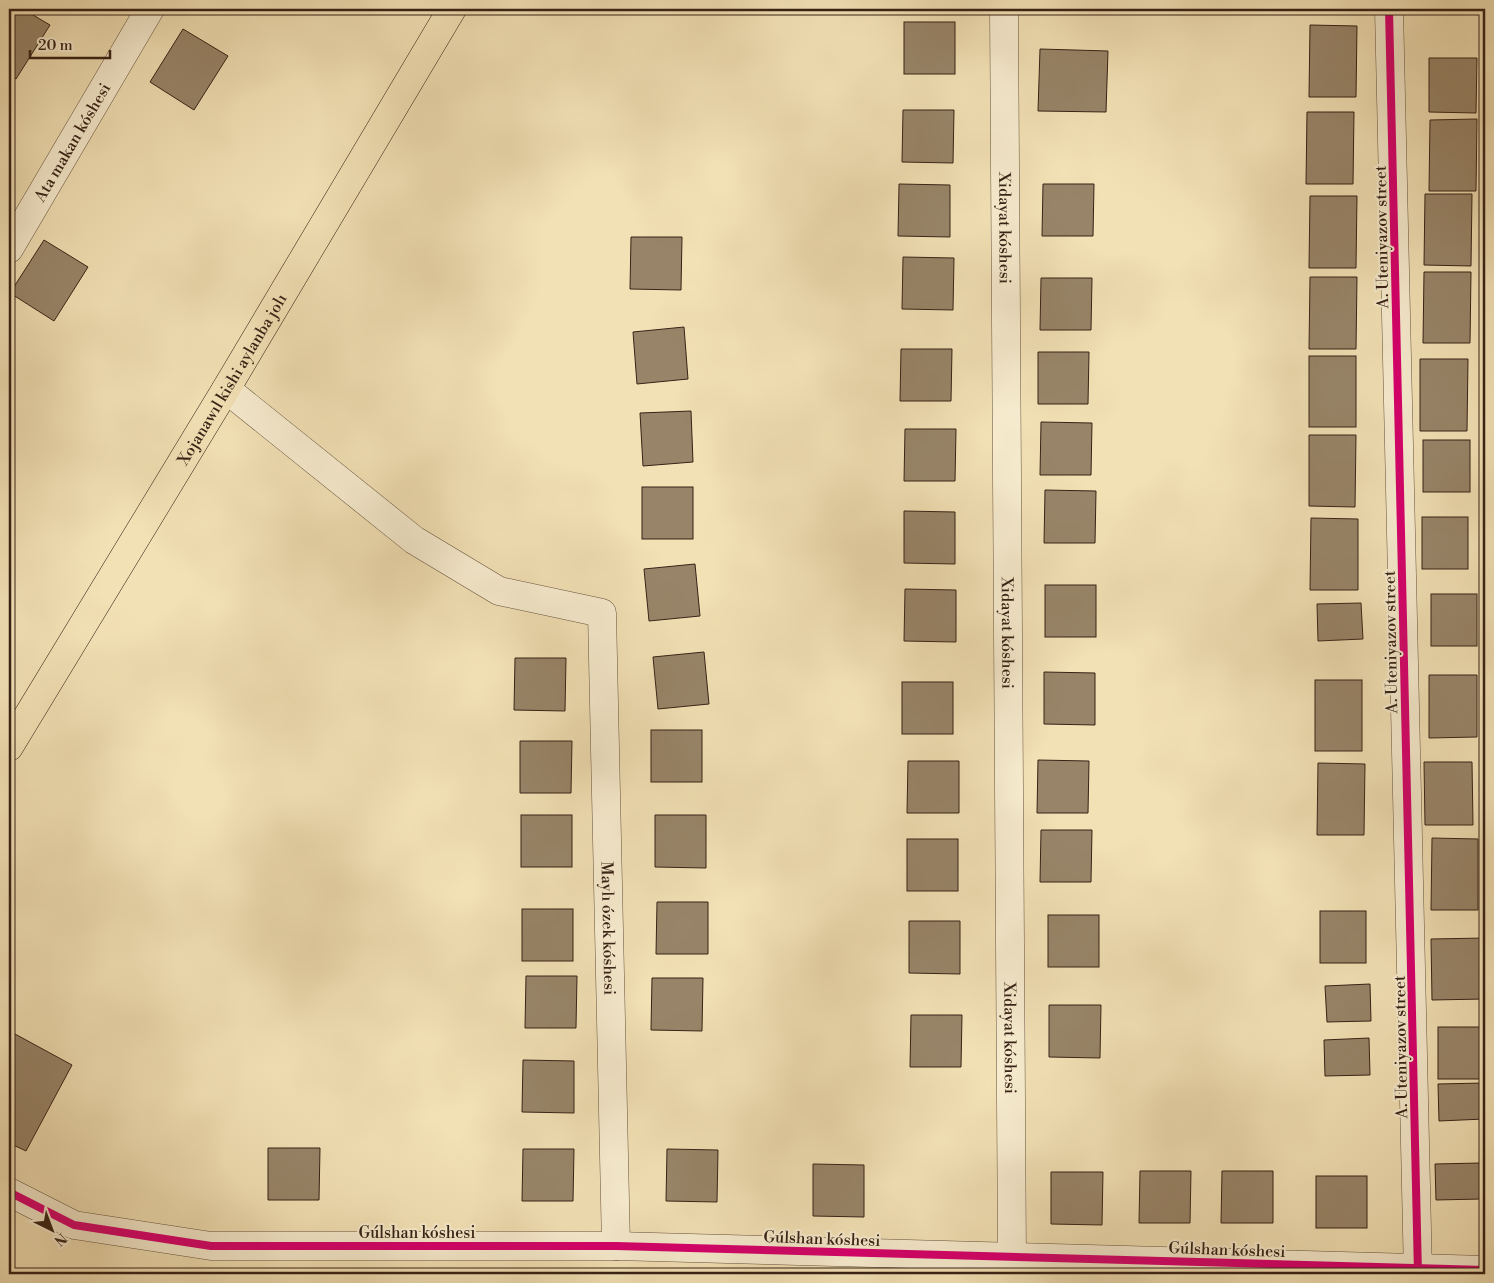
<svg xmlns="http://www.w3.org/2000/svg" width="1494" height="1283" viewBox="0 0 1494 1283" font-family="'Libre Bodoni',serif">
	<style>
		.building { fill: #988569; stroke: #372216 }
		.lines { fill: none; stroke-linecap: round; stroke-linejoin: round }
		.minor-casing { stroke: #66523e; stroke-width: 29 }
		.major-casing { stroke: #372216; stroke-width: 29 }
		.minor { stroke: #f7eccf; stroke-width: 28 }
		.major { stroke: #f2e1b5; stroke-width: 28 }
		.cycleway-casing { stroke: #f7eccf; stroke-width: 11 }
		.cycleway { stroke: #d6006c; stroke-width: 8 }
		.labels { text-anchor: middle; stroke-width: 4; stroke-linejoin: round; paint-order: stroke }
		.street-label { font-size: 16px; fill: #372216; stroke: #f7eccf }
	</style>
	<rect width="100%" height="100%" fill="#f2e1b5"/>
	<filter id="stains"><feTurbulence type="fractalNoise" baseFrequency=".004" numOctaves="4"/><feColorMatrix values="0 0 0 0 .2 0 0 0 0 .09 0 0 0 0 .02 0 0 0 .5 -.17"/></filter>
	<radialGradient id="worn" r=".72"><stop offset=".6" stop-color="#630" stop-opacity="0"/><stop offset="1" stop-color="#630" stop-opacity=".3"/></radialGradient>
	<!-- building -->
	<g class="building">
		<path d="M 9,9 L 23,9 L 50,25 L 16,79 L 9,74 Z"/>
		<rect x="904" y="22" width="51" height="52"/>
		<path d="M 1310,25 L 1357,26 L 1356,97 L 1309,97 Z"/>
		<path d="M 183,29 L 228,56 L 194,110 L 150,82 Z"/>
		<path d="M 1040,49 L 1108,51 L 1106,112 L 1038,111 Z"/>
		<path d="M 1429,58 L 1477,58 L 1476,113 L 1429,112 Z"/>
		<path d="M 903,110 L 954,110 L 953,163 L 902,162 Z"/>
		<path d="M 1307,112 L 1354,112 L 1353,184 L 1306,184 Z"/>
		<path d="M 1477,119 L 1476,191 L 1429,191 L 1430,120 Z"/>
		<path d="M 899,184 L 950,185 L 950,237 L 898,236 Z"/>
		<path d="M 1043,184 L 1094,184 L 1093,236 L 1042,236 Z"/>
		<path d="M 1425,194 L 1472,194 L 1471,266 L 1424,265 Z"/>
		<path d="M 1310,196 L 1357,196 L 1356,268 L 1309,268 Z"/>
		<path d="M 631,237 L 682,237 L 681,290 L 630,289 Z"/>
		<path d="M 44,240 L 88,267 L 54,321 L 10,293 Z"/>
		<path d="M 903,257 L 954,258 L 953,310 L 902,309 Z"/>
		<path d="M 1424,272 L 1471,272 L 1470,343 L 1423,343 Z"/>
		<path d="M 1310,277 L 1357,277 L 1356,349 L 1309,349 Z"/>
		<path d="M 1041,278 L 1092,278 L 1091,330 L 1040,330 Z"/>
		<path d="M 684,327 L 688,379 L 637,384 L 633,332 Z"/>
		<path d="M 901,349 L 952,349 L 951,401 L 900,401 Z"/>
		<path d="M 1038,352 L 1089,352 L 1088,404 L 1038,404 Z"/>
		<rect x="1309" y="356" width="47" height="71"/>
		<path d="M 1420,359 L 1468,359 L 1467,431 L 1420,431 Z"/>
		<path d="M 691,411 L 693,462 L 643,466 L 640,413 Z"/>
		<path d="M 1041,422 L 1092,423 L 1091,475 L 1040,475 Z"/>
		<path d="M 905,429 L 956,429 L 955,481 L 904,481 Z"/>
		<path d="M 1309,435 L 1356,435 L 1355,507 L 1309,506 Z"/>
		<rect x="1423" y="440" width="47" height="52"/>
		<rect x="642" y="487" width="51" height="52"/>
		<path d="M 1045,490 L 1096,491 L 1095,543 L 1044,543 Z"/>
		<path d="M 904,511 L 955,512 L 955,564 L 904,563 Z"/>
		<rect x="1422" y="517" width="46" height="52"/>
		<path d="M 1311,518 L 1358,519 L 1358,590 L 1310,590 Z"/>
		<path d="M 695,564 L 700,616 L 649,621 L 644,569 Z"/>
		<rect x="1045" y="585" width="51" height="52"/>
		<path d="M 905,589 L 956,590 L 956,642 L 904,641 Z"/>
		<rect x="1431" y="594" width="46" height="52"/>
		<path d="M 1361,603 L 1363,639 L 1318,641 L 1317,604 Z"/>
		<path d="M 704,652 L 709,704 L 658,709 L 653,657 Z"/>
		<path d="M 515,658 L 566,658 L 565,711 L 514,710 Z"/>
		<path d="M 1044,672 L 1095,673 L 1095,725 L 1044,724 Z"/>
		<path d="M 1429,675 L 1477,675 L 1477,737 L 1429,738 Z"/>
		<rect x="1315" y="680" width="47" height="71"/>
		<rect x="902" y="682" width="51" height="52"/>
		<rect x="651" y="730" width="51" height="52"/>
		<path d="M 520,741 L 572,741 L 571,793 L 520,793 Z"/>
		<path d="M 1038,760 L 1089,761 L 1088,813 L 1037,813 Z"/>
		<path d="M 908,761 L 959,761 L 959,813 L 907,813 Z"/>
		<path d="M 1424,762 L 1472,762 L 1473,825 L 1425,825 Z"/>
		<path d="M 1318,763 L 1365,764 L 1364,835 L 1317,835 Z"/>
		<rect x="521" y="815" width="51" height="52"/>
		<path d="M 655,815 L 706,815 L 706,868 L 655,867 Z"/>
		<path d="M 1041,830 L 1092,830 L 1091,882 L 1040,882 Z"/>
		<path d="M 1432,838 L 1478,839 L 1478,910 L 1431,910 Z"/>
		<rect x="907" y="839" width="51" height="52"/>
		<path d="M 657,902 L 708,902 L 708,954 L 656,954 Z"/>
		<rect x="522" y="909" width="51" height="52"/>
		<rect x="1320" y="911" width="46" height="52"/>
		<rect x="1048" y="915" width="51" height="52"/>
		<path d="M 909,921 L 960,921 L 960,974 L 909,973 Z"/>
		<path d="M 1485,938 L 1485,999 L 1432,1000 L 1431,939 Z"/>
		<path d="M 526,976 L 577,976 L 576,1028 L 525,1028 Z"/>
		<path d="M 652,978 L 703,978 L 702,1031 L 651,1030 Z"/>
		<path d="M 1370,984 L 1371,1021 L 1327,1022 L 1325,986 Z"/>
		<path d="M 1049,1005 L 1101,1005 L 1100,1058 L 1049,1057 Z"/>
		<path d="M 911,1015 L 962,1015 L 961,1067 L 910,1067 Z"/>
		<rect x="1438" y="1027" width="46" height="52"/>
		<path d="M 15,1034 L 72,1065 L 26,1151 L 9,1143 L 9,1046 Z"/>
		<path d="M 1369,1038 L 1370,1075 L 1325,1076 L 1324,1040 Z"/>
		<path d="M 523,1060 L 574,1061 L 574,1113 L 522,1112 Z"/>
		<path d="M 1483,1083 L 1484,1119 L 1439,1121 L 1438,1084 Z"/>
		<path d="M 268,1148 L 320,1148 L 319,1200 L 268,1200 Z"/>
		<path d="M 523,1149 L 574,1149 L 573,1201 L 522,1201 Z"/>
		<path d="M 667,1149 L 718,1150 L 717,1202 L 666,1201 Z"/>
		<path d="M 1480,1163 L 1481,1199 L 1436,1200 L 1435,1164 Z"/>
		<path d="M 813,1164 L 864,1165 L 864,1217 L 813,1216 Z"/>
		<path d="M 1140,1171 L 1191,1171 L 1190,1223 L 1139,1223 Z"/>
		<path d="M 1222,1171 L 1273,1171 L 1273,1223 L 1221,1223 Z"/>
		<path d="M 1051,1172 L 1103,1172 L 1102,1225 L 1051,1224 Z"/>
		<rect x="1316" y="1176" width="51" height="52"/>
	</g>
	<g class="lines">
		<!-- minor casing -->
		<g class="minor-casing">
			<g id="minor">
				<path id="s1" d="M 1004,9 L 1012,1257"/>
				<path d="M 1389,9 L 1418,1274"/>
				<path id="s2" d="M 9,249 L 150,9"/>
				<path id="s3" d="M 226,389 L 414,540 L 499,591 L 602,613 L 616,1246"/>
				<path d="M 9,1192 L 74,1225 L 211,1246 L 616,1246 L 1485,1270"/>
			</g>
		</g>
		<!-- major casing -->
		<g class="major-casing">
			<g id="major">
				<path id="s4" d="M 9,747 L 226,389 L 452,9"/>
			</g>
		</g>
		<!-- minor -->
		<use href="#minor" class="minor"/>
		<!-- major -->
		<use href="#major" class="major"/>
		<!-- cycleway casing -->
		<g class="cycleway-casing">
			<g id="cycleway">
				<path d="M 1389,9 L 1418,1274"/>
				<path d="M 9,1192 L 74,1225 L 211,1246 L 616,1246 L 1485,1270"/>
			</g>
		</g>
		<!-- cycleway -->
		<use href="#cycleway" class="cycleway"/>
	</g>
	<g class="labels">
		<!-- street labels -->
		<g class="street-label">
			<text dy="6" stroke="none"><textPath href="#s2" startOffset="124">Ata makan kóshesi</textPath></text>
			<text dy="6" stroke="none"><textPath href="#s1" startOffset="219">Xidayat kóshesi</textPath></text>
			<text transform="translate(1381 237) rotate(-91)" y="6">A. Uteniyazov street</text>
			<text dy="6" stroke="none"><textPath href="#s4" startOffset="430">Xojanawıl kishi aylanba jolı</textPath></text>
			<text dy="6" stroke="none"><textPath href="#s1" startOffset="624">Xidayat kóshesi</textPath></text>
			<text transform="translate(1390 642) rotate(-91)" y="6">A. Uteniyazov street</text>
			<text dy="6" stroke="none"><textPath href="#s3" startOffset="761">Maylı ózek kóshesi</textPath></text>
			<text dy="6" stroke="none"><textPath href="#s1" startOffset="1029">Xidayat kóshesi</textPath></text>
			<text transform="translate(1400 1047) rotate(-91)" y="6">A. Uteniyazov street</text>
			<text x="417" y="1238">Gúlshan kóshesi</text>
			<text transform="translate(822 1238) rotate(2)" y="6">Gúlshan kóshesi</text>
			<text transform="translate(1227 1249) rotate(2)" y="6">Gúlshan kóshesi</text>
		</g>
	</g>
	<!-- margin -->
	<rect width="1494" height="1283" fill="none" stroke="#f2e1b5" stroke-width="30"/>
	<rect x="10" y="10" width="1474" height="1263" fill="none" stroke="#372216" stroke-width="2.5"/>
	<rect x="15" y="15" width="1464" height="1253" fill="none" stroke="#372216"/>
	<!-- north arrow -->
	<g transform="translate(52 1230) rotate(138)" stroke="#f7eccf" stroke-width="4" paint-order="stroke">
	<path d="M0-4L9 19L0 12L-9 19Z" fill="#372216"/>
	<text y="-8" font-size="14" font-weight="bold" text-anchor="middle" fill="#372216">N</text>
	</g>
	<!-- scale -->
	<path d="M30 50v8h80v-8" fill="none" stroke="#372216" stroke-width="2.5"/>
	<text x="38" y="50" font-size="15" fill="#372216" stroke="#f7eccf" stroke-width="4" paint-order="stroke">20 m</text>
	<rect width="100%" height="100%" filter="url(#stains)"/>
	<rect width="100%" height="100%" fill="url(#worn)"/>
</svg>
